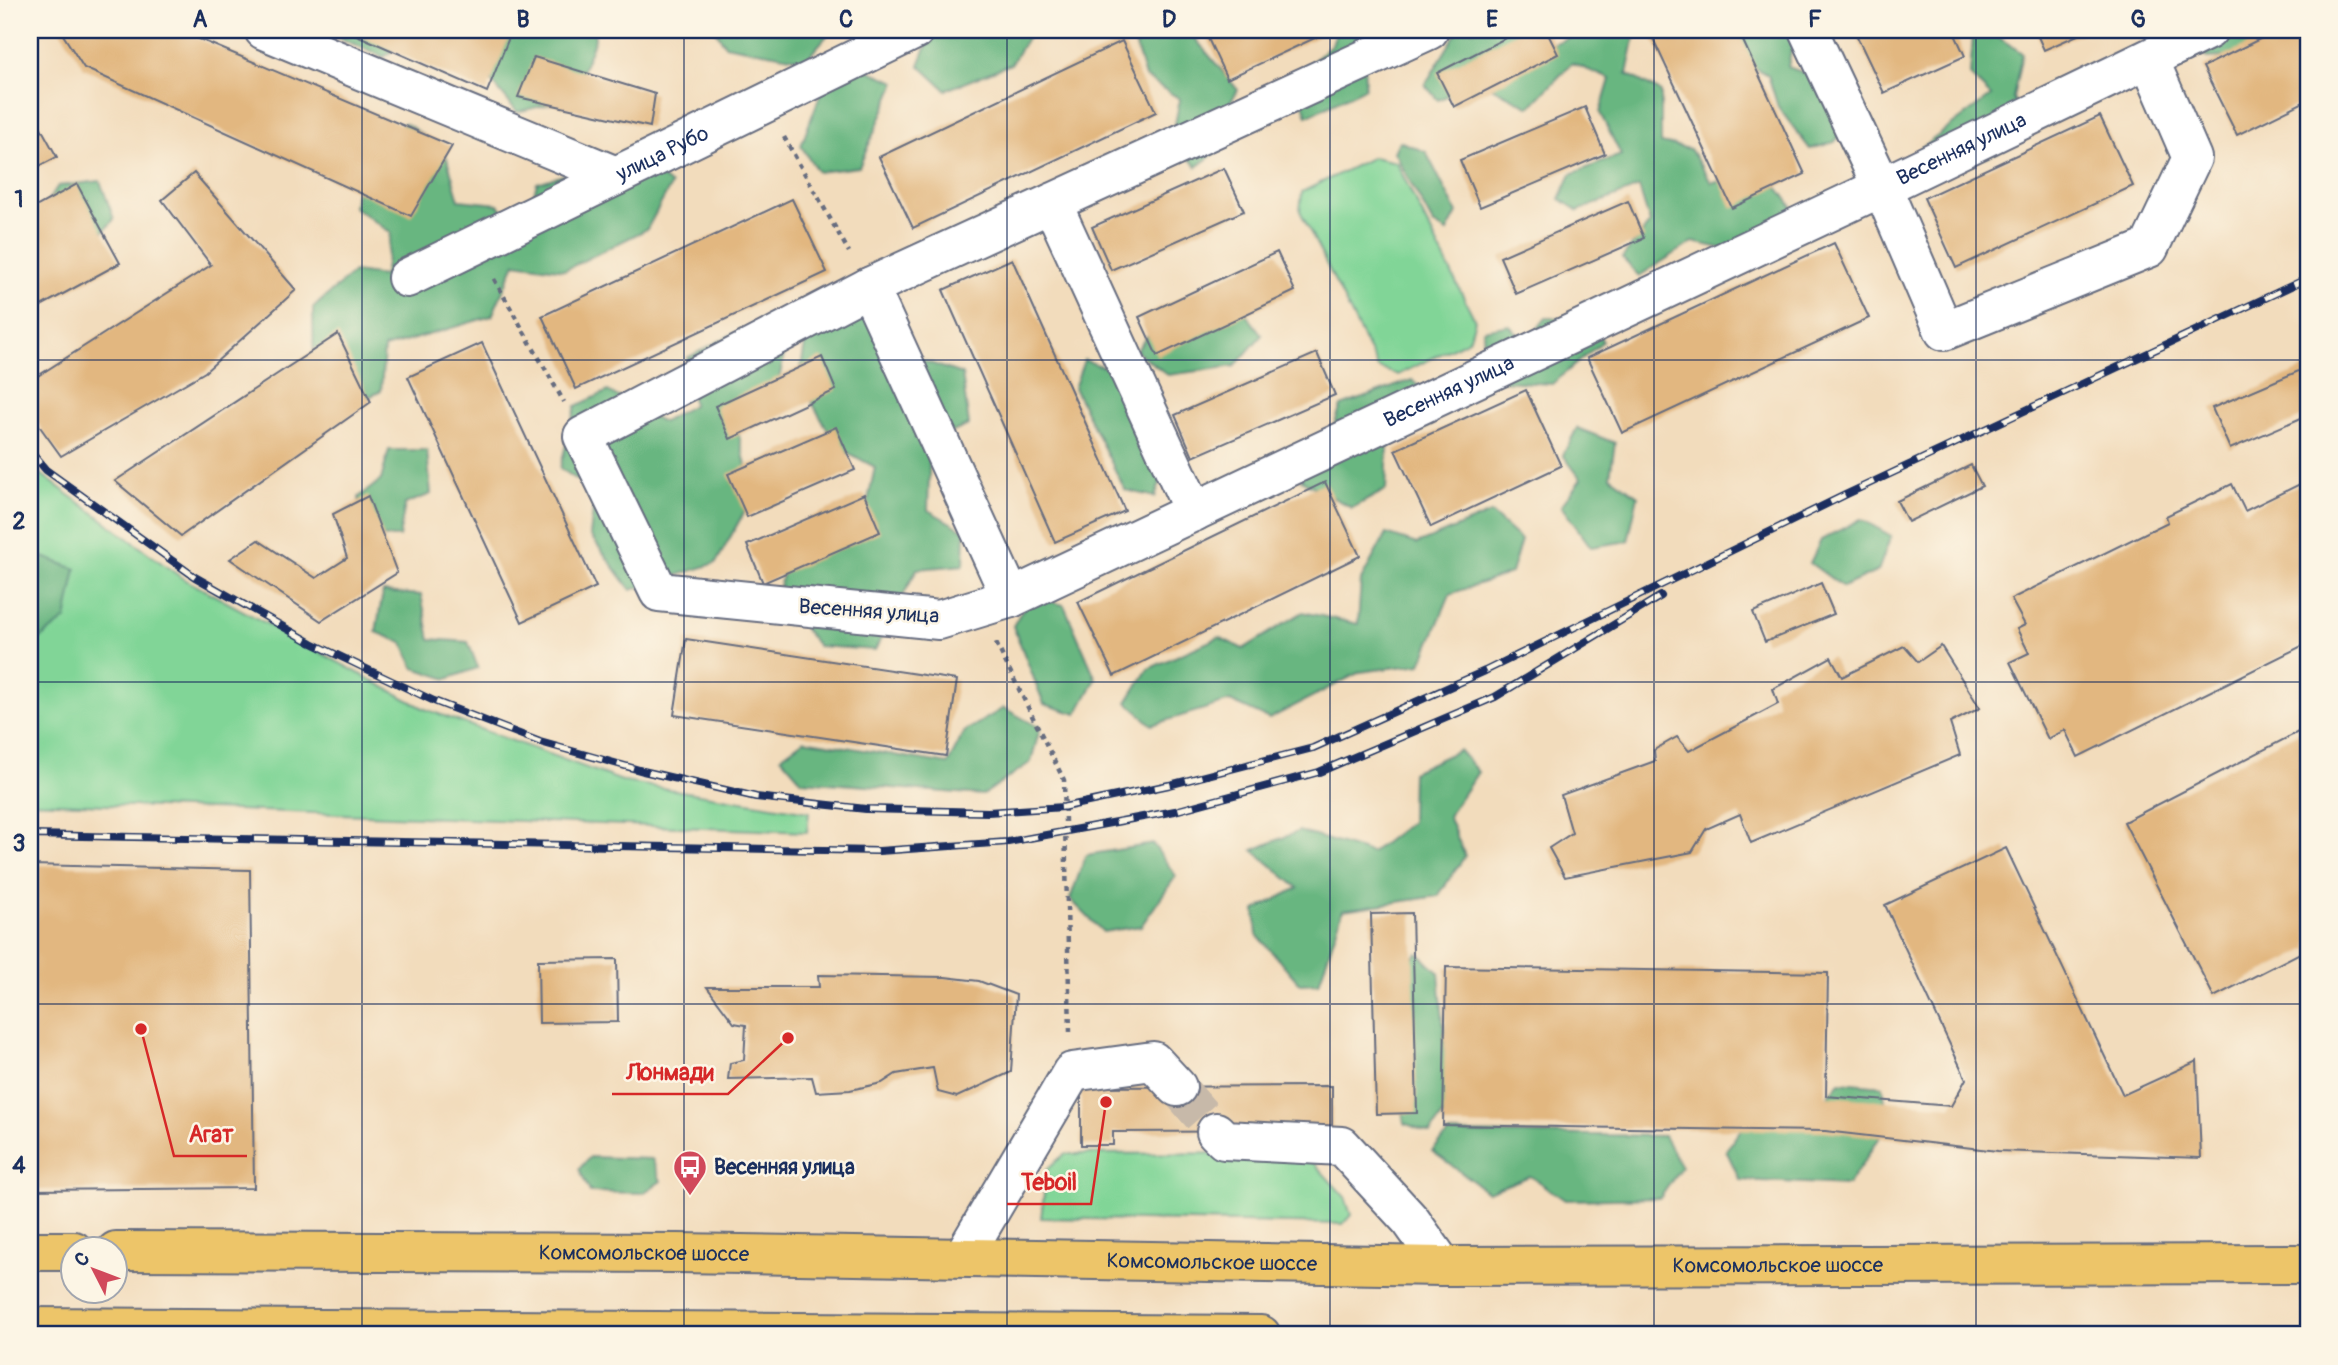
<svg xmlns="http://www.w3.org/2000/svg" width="2338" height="1365" viewBox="0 0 2338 1365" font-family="Pangolin,sans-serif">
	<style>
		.green { fill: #81d597; stroke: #4e827a; stroke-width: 2 }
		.forest { fill: #68b680; stroke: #42726f; stroke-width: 2 }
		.building { fill: #e2b780 }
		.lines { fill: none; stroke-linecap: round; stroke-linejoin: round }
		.minor-tunnel { stroke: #c7b9a9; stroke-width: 38; stroke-dasharray: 38 19; stroke-linecap: butt }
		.minor-casing { stroke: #666c7f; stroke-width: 42 }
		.major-casing { stroke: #666c7f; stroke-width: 42 }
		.path { stroke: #666c7f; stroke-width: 4.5; stroke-dasharray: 5 5; stroke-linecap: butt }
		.minor { stroke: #fff; stroke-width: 38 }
		.major { stroke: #edc569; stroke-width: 38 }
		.rail-casing { stroke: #1b2f5e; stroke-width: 8 }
		.rail { stroke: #fcf5e5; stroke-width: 5; stroke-dasharray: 16; stroke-linecap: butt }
		.grid { fill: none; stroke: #1b2f5e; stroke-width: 2; stroke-opacity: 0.55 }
		.labels { text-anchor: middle; stroke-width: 5; stroke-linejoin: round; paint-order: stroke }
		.street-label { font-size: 21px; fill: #1b2f5e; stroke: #fcf5e5 }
		.poi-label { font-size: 21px; font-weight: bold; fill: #1b2f5e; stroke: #fcf5e5; text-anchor: start }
		.leader { fill: none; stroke: #d62828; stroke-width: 2.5 }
		.callout-dot { fill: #d62828; stroke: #fcf5e5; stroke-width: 2.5 }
		.callout-label { font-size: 23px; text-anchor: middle; font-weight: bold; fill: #d62828; stroke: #fcf5e5; stroke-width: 5; stroke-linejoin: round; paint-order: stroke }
		.neatline { fill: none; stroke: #1b2f5e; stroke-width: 2.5 }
		.grid-label { font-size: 23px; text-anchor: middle; font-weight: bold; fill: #1b2f5e }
	</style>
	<rect width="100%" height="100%" fill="#fcf5e5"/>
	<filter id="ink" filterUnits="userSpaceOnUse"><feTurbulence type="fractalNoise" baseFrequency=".0143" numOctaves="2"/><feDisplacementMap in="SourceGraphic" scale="14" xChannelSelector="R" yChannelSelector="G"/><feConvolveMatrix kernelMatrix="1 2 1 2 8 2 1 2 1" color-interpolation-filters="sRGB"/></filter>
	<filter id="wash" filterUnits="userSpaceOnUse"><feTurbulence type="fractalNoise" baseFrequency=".00686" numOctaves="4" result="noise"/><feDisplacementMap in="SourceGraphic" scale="28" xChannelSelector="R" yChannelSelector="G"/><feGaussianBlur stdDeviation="1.57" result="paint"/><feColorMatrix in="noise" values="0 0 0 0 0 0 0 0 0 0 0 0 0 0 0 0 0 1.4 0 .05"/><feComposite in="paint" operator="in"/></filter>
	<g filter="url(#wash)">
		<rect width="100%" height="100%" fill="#f2dcbc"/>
		<!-- green -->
		<g class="green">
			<path d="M 1373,157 L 1396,162 L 1475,320 L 1469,340 L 1398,375 L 1378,368 L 1300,211 L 1302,192 Z"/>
			<path d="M 30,466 L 182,578 L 425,709 L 625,782 L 809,812 L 807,832 L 30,802 Z"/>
			<path d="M 1286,1153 L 1313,1162 L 1345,1197 L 1351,1215 L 1343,1224 L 1041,1218 L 1047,1169 L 1065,1154 Z"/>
		</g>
		<!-- forest -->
		<g class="forest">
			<path d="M 321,30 L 419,30 L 384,57 Z"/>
			<path d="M 472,30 L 594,30 L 595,39 L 571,99 L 517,112 L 483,71 Z"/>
			<path d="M 715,30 L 832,30 L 806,60 L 725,45 Z"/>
			<path d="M 933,30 L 1032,30 L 1011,64 L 946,90 L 919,65 Z"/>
			<path d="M 1131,30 L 1188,30 L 1238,90 L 1225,111 L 1239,133 L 1197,167 L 1172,139 L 1180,99 L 1145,77 Z"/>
			<path d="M 1337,30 L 1409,30 L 1364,54 L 1365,88 L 1307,116 L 1295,77 L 1332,44 Z"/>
			<path d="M 1458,30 L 1515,30 L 1540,49 L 1575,35 L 1575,30 L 1636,30 L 1627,74 L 1661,92 L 1661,143 L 1690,149 L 1711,182 L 1771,177 L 1796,212 L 1766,258 L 1693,242 L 1639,276 L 1622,258 L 1650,223 L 1639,187 L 1578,211 L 1560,199 L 1571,174 L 1621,155 L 1600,113 L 1610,79 L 1572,63 L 1530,107 L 1480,81 L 1438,100 L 1425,85 Z"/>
			<path d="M 1723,30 L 1788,30 L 1793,41 L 1788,67 L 1827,81 L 1848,119 L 1835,142 L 1810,149 L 1778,107 L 1768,75 L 1736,57 Z"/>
			<path d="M 1966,30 L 1987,30 L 2022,53 L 2013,98 L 2028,124 L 2008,148 L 1947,171 L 1920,149 L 1991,96 L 1970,75 L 1973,37 Z"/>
			<path d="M 2191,30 L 2283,30 L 2265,55 L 2207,58 Z"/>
			<path d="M 860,67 L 896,82 L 859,167 L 818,172 L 801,146 L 823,87 Z"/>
			<path d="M 405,123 L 444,148 L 459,200 L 498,204 L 523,233 L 537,183 L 633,154 L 671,185 L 647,229 L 565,270 L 515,263 L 492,316 L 384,348 L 381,391 L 345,409 L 314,379 L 313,308 L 354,272 L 384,276 L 391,233 L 354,207 L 361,152 Z"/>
			<path d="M 1399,141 L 1426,152 L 1457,213 L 1447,232 L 1433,224 L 1394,152 Z"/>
			<path d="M 100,181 L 114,219 L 83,256 L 35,219 L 58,186 Z"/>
			<path d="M 1240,306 L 1262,335 L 1235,366 L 1168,375 L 1136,351 L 1163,315 Z"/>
			<path d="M 858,309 L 913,357 L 962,374 L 969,425 L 930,442 L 928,510 L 965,531 L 964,565 L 917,569 L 875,650 L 818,646 L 778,595 L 787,546 L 865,514 L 875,467 L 837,447 L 799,379 L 808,327 L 834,329 Z"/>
			<path d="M 1546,318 L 1596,318 L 1602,342 L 1552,384 L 1502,381 L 1484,353 L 1483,330 L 1509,325 L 1526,343 Z"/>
			<path d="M 734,333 L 784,355 L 773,410 L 738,431 L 753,496 L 716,563 L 631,590 L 590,535 L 595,492 L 560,468 L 576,406 L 608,391 L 663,422 L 693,405 L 687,358 Z"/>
			<path d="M 1084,360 L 1113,370 L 1164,472 L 1155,497 L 1125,490 L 1074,388 Z"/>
			<path d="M 1412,380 L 1438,402 L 1433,424 L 1388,445 L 1386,490 L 1352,508 L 1301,480 L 1330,437 L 1341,406 Z"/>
			<path d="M 1577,428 L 1615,443 L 1610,476 L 1638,496 L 1628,541 L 1591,547 L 1561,506 L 1581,479 L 1563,455 Z"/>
			<path d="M 389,450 L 427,450 L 431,494 L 405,504 L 399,537 L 359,536 L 359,497 L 381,480 Z"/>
			<path d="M 1491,513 L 1521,540 L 1511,573 L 1450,594 L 1421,664 L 1360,672 L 1269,719 L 1230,701 L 1152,725 L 1127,702 L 1148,669 L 1219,637 L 1243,649 L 1303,612 L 1358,624 L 1361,580 L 1386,534 L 1417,544 Z"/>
			<path d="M 1861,519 L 1891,536 L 1878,571 L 1843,587 L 1810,563 L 1821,540 Z"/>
			<path d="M 40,556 L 76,569 L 66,619 L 30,646 L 30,557 Z"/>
			<path d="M 383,592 L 421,595 L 430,639 L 468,642 L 478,668 L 447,679 L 414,668 L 403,643 L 376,632 Z"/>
			<path d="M 1030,596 L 1064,605 L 1096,679 L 1077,714 L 1044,704 L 1013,626 Z"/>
			<path d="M 1004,708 L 1040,728 L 1031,762 L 983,795 L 802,781 L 781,757 L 804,740 L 948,764 L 964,732 Z"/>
			<path d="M 1459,750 L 1478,772 L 1448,816 L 1465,856 L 1438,896 L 1343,910 L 1319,983 L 1300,984 L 1257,935 L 1255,910 L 1298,888 L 1253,850 L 1299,831 L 1371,853 L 1411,822 L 1412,772 Z"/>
			<path d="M 1153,844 L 1176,876 L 1141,926 L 1103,932 L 1070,899 L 1086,855 Z"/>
			<path d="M 1418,953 L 1439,973 L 1450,1105 L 1430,1133 L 1404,1123 L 1393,975 Z"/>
			<path d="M 1840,1082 L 1883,1086 L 1888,1125 L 1848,1185 L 1740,1180 L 1726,1150 L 1747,1121 L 1812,1116 Z"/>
			<path d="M 1449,1133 L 1664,1136 L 1681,1167 L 1660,1198 L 1565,1200 L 1530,1176 L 1488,1192 L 1432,1151 Z"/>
			<path d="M 590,1157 L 652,1159 L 661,1181 L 643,1193 L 590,1192 L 579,1169 Z"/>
		</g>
		<g id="blocks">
			<!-- building -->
			<g class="building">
				<path d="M 60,30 L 178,30 L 452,146 L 411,216 L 84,68 Z"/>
				<path d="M 345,30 L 512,30 L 487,92 Z"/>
				<path d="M 1204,30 L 1332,30 L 1227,79 Z"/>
				<path d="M 1521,30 L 1546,30 L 1558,54 L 1454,107 L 1437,73 Z"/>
				<path d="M 1649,30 L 1738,30 L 1805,174 L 1732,208 Z"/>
				<path d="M 1854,30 L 1953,30 L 1965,56 L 1884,93 Z"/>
				<path d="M 2035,30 L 2089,30 L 2044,50 Z"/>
				<path d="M 2278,30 L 2308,30 L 2308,100 L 2237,135 L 2203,67 Z"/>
				<path d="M 1122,41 L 1156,112 L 913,228 L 879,157 Z"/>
				<path d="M 534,57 L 655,94 L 650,127 L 518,97 Z"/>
				<path d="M 1585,107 L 1605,154 L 1480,207 L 1460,160 Z"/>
				<path d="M 30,108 L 57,157 L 30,171 Z"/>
				<path d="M 2100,116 L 2133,186 L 1956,268 L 1924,198 Z"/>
				<path d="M 1224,168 L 1244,211 L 1111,270 L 1092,227 Z"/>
				<path d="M 194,173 L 296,290 L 205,372 L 61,456 L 30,413 L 30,381 L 211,265 L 162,200 Z"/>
				<path d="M 77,184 L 120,263 L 30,312 L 30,210 Z"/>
				<path d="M 792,199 L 827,272 L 576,389 L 542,316 Z"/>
				<path d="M 1628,201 L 1644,238 L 1516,294 L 1500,257 Z"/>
				<path d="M 1834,243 L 1869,318 L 1622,433 L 1587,358 Z"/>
				<path d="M 1277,252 L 1295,291 L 1157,356 L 1139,317 Z"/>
				<path d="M 1012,259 L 1125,511 L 1055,542 L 943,290 Z"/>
				<path d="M 338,334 L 371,402 L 181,536 L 115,481 Z"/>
				<path d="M 482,343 L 596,587 L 522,622 L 408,377 Z"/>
				<path d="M 1317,353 L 1335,395 L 1193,457 L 1175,415 Z"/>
				<path d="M 822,357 L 836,390 L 730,439 L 715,406 Z"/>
				<path d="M 2308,367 L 2308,415 L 2230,449 L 2212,408 Z"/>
				<path d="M 1526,390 L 1561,466 L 1431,527 L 1395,450 Z"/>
				<path d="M 836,427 L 855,470 L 747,517 L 728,474 Z"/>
				<path d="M 1971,465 L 1982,486 L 1908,522 L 1897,501 Z"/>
				<path d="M 2308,480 L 2308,643 L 2078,757 L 2065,730 L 2048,739 L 2010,662 L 2029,653 L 2017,629 L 2025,625 L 2011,599 L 2168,522 L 2166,516 L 2232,484 L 2245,511 Z"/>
				<path d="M 1325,482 L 1360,556 L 1114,676 L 1078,602 Z"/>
				<path d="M 864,494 L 880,532 L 763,583 L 747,545 Z"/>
				<path d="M 368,496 L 397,573 L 321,621 L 230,559 L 258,540 L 316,578 L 347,558 L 333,514 Z"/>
				<path d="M 1821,583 L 1834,614 L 1765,642 L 1753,612 Z"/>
				<path d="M 686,639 L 957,680 L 946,756 L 674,715 Z"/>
				<path d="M 1904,646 L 1918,662 L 1941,646 L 1980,708 L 1950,723 L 1960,755 L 1751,843 L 1740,814 L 1706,829 L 1692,852 L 1565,877 L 1549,848 L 1572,833 L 1561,795 L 1655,761 L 1654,750 L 1677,737 L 1689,751 L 1778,704 L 1773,689 L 1831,657 L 1842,677 Z"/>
				<path d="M 2308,727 L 2308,949 L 2214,997 L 2124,822 Z"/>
				<path d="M 2006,848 L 2123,1095 L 2197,1061 L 2201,1158 L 1998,1151 L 1825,1131 L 1443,1125 L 1446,967 L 1828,973 L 1826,1096 L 1951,1106 L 1966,1079 L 1885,905 Z"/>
				<path d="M 30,865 L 250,870 L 254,1188 L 30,1190 Z"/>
				<path d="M 1412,913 L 1417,1113 L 1376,1114 L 1371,914 Z"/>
				<path d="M 617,959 L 618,1022 L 539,1023 L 538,960 Z"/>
				<path d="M 818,975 L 945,977 L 979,981 L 1016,995 L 1011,1072 L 957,1097 L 938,1092 L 933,1068 L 896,1074 L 882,1083 L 850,1090 L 816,1092 L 812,1077 L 728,1079 L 730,1063 L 744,1060 L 746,1025 L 734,1023 L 707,987 L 819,987 Z"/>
				<path d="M 1332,1086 L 1332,1131 L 1113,1132 L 1113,1145 L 1081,1145 L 1081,1087 Z"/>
			</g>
		</g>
	</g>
	<g filter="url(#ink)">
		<use href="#blocks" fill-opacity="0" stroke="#666c7f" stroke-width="2"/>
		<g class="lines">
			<!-- minor-tunnel -->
			<path class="minor-tunnel" d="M 1177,1087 L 1216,1132"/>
			<!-- minor casing -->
			<g class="minor-casing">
				<g id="minor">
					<path d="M 264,30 L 616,176"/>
					<path id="s1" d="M 1429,30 L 869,287 L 583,436 L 659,592 L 939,620 L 1011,598 L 1882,187 L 2208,30"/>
					<path d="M 1808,30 L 1882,187 L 1944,331 L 2149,248 L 2192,158 L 2149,59"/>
					<path d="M 1052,203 L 1194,512"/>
					<path id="s2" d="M 407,278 L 915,30"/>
					<path d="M 869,287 L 1011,598"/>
					<path d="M 1216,1132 L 1224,1140 L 1342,1146 L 1411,1221 L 1443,1266"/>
					<path d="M 963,1257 L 1072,1072 L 1153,1061 L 1177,1087"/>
				</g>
			</g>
			<!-- major casing -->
			<g class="major-casing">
				<g id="major">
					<path d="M 30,1251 L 74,1251"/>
					<path id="s3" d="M 116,1251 L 678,1253 L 1443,1266 L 2308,1264"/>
					<path d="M 30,1327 L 1261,1335"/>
				</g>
			</g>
			<!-- path -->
			<g class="path">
				<path d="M 784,137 L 849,252"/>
				<path d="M 494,279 L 564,402"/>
				<path d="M 996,643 L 1064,780 L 1070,1032"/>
			</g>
			<!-- minor -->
			<use href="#minor" class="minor"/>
			<!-- major -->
			<use href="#major" class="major"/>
			<!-- rail casing -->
			<g class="rail-casing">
				<g id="rail">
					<path d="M 30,451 L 46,470 L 195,577 L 312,643 L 434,701 L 540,742 L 643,771 L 756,797 L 866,809 L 988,812 L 1064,807 L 1169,785 L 1313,748 L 1485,671 L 1845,495 L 2308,278"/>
					<path d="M 30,835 L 879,851 L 1008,842 L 1175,811 L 1319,772 L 1495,697 L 1661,596"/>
				</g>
			</g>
			<!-- rail -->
			<use href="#rail" class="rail"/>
		</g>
	</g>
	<!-- grid -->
	<path class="grid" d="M 362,30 L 362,1335M 684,30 L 684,1335M 1007,30 L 1007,1335M 1330,30 L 1330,1335M 1654,30 L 1654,1335M 1976,30 L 1976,1335M 30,360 L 2308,360M 30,682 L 2308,682M 30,1004 L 2308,1004"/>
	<!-- icons -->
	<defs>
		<g id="bus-pin" transform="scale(1.75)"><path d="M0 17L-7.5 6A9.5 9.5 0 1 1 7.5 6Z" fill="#d1495b" stroke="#fcf5e5"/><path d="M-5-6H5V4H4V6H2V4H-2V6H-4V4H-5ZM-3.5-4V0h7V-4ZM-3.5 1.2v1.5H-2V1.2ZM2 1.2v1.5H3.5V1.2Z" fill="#fff"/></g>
	</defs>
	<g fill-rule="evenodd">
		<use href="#bus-pin" x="690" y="1167"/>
	</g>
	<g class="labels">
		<!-- street labels -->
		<g class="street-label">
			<text dy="7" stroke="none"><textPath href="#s1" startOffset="2520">Весенняя улица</textPath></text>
			<text dy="7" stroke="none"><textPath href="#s2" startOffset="284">улица Рубо</textPath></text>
			<text dy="7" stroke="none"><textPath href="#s1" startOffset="1953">Весенняя улица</textPath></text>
			<text transform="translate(869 611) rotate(4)" y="7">Весенняя улица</text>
			<text dy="7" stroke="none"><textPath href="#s3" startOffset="528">Комсомольское шоссе</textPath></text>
			<text dy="7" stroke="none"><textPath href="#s3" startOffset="1096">Комсомольское шоссе</textPath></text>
			<text dy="7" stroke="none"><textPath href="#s3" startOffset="1662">Комсомольское шоссе</textPath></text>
		</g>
		<!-- poi labels -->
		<g class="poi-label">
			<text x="714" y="1174">Весенняя улица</text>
		</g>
	</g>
	<!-- callouts -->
	<path class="leader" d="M788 1038L728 1094H612M141 1029L174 1156H247M1106 1102L1091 1204H1007"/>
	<g class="callout-dot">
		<circle cx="788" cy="1038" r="7"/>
		<circle cx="141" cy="1029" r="7"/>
		<circle cx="1106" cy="1102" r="7"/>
	</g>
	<g class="callout-label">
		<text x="670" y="1080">Лонмади</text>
		<text x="211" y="1142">Агат</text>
		<text x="1049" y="1190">Teboil</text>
	</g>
	<!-- margin -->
	<rect width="2338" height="1365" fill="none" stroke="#fcf5e5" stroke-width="77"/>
	<!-- north arrow -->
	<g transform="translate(94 1270) rotate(312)"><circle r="33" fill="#fcf5e5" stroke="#a2a6af" stroke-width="2"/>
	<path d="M0-5L12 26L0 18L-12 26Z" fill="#d1495b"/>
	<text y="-10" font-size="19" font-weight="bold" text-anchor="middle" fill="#1b2f5e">С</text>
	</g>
	<rect x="38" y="38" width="2262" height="1288" class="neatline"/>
	<g class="grid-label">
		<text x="200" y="27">A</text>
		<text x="523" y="27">B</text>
		<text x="846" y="27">C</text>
		<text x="1169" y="27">D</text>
		<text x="1492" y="27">E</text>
		<text x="1815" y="27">F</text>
		<text x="2138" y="27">G</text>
		<text x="19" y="207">1</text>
		<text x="19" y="529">2</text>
		<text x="19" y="851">3</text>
		<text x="19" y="1173">4</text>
	</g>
</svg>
